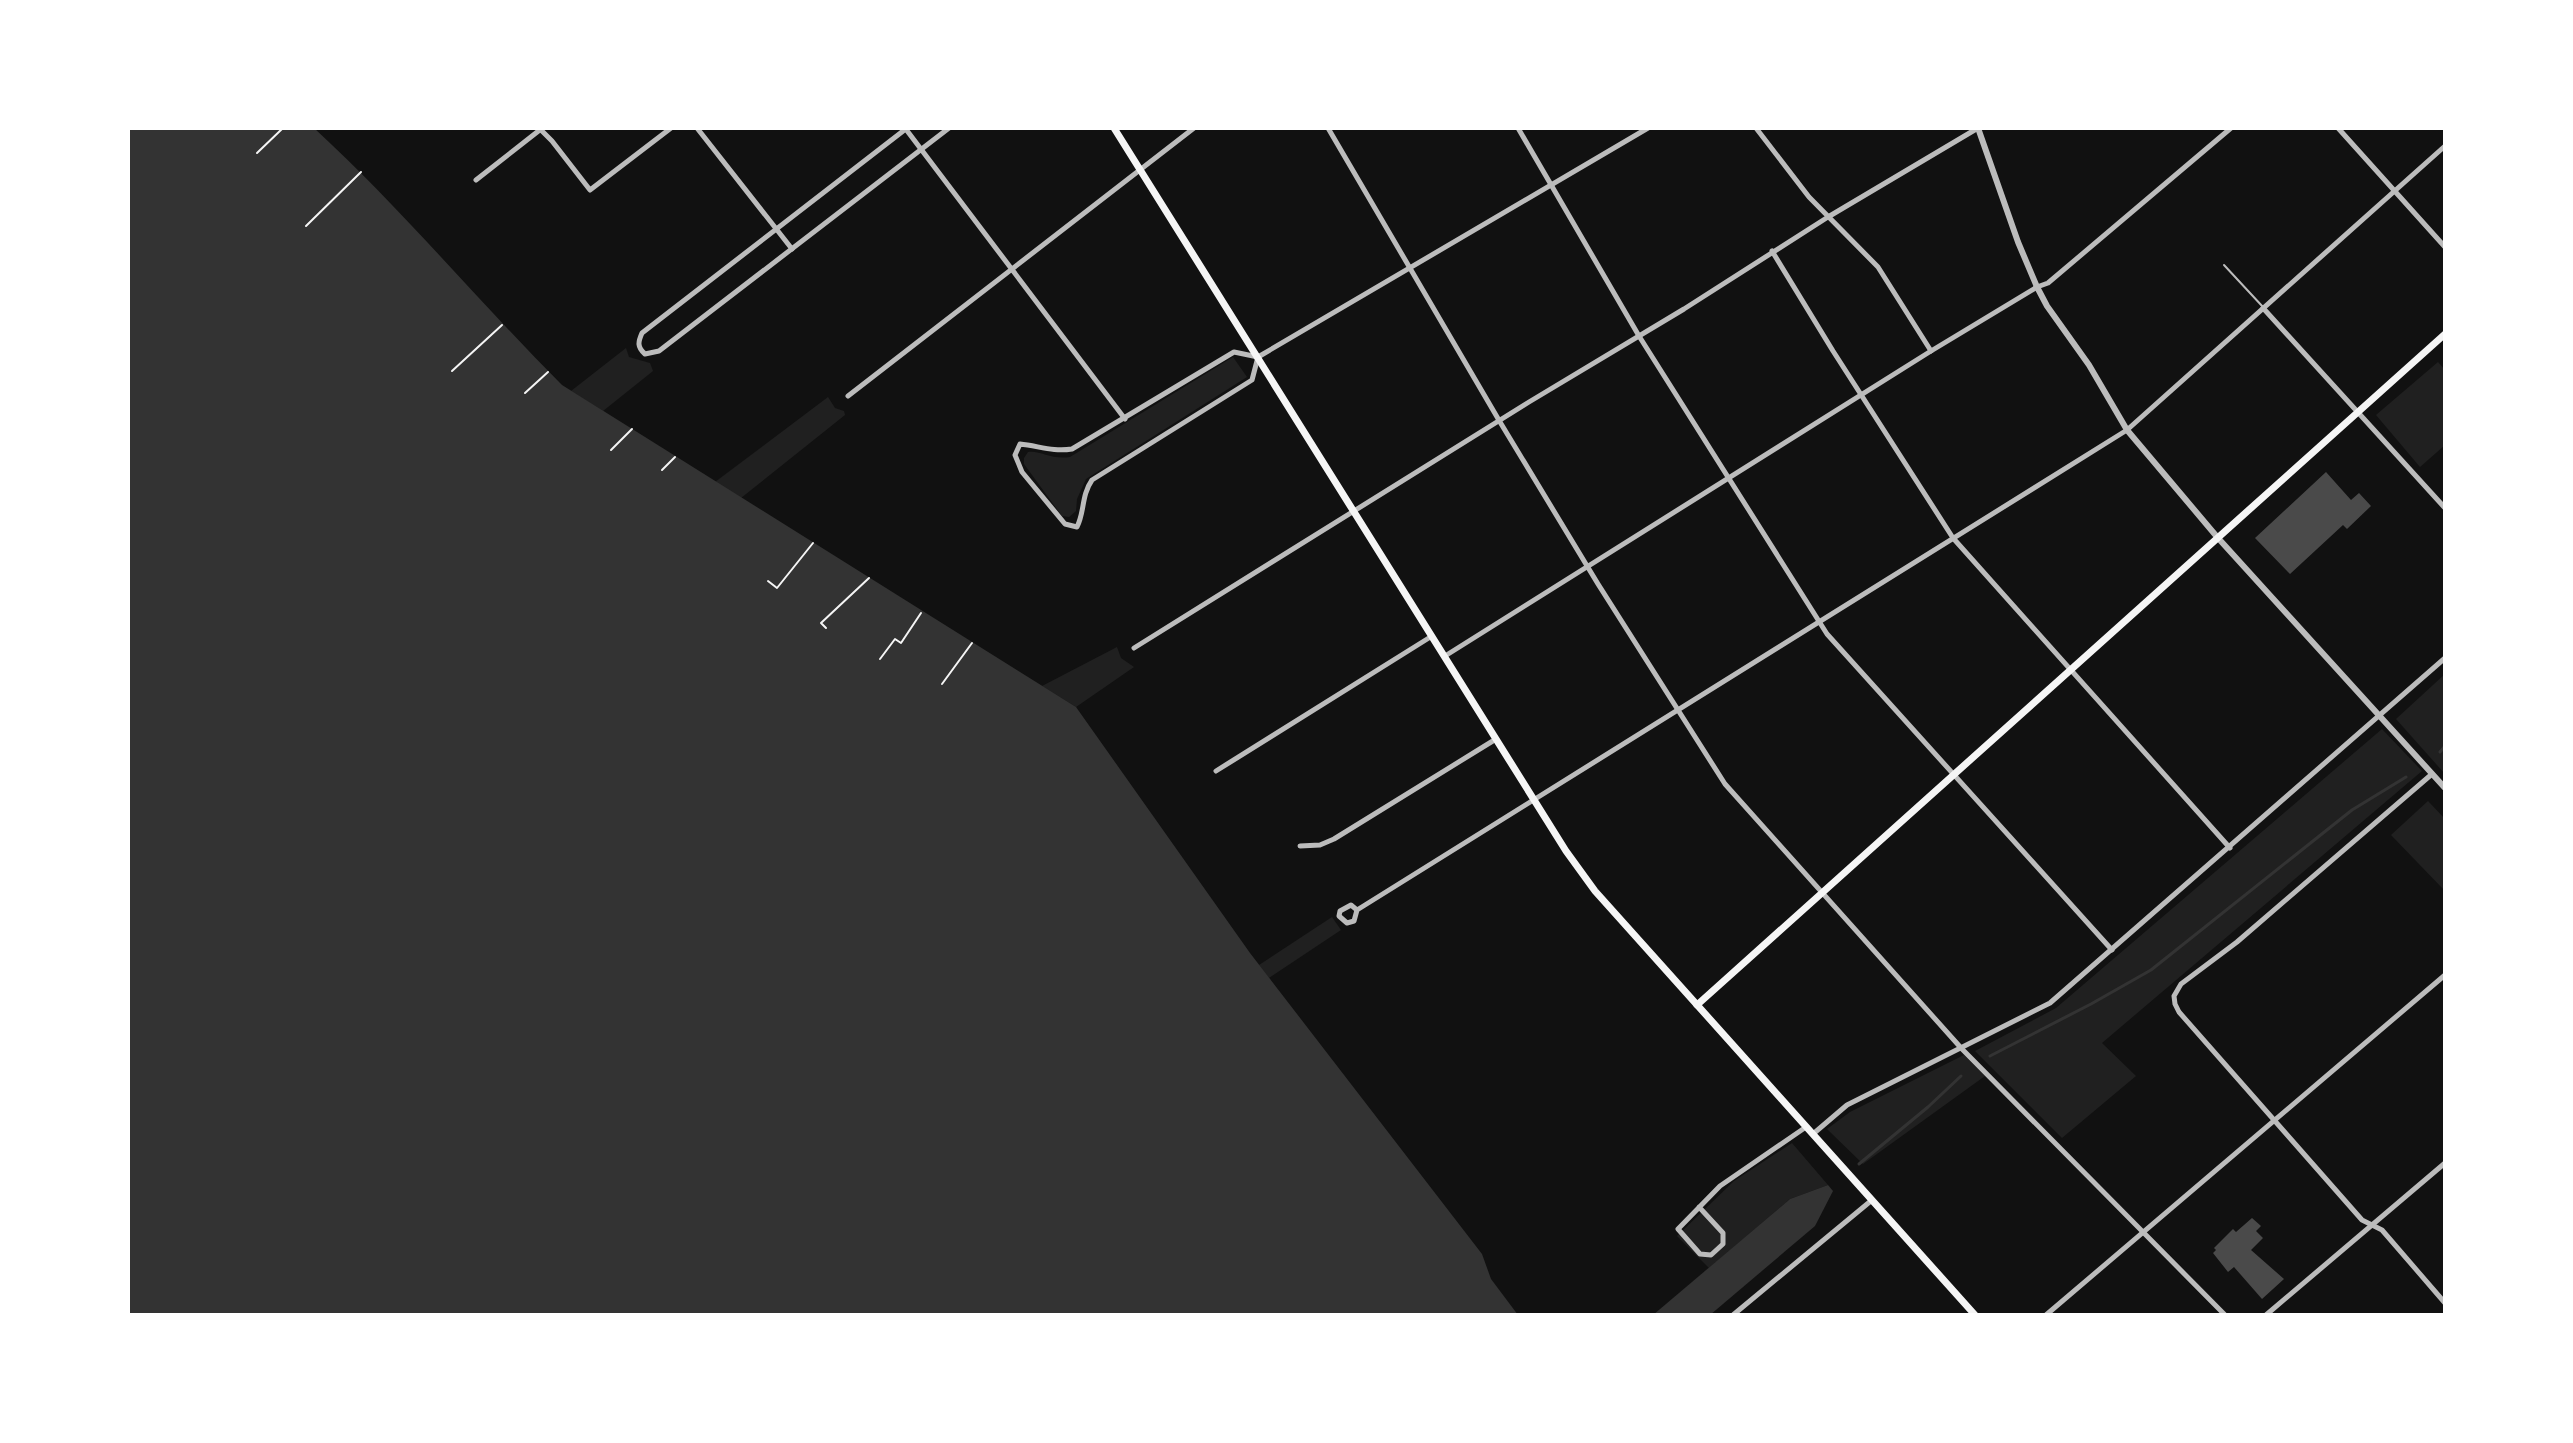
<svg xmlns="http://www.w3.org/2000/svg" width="2573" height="1443" viewBox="0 0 2573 1443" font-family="Jost,sans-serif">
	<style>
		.green { fill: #202020 }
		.water { fill: #333 }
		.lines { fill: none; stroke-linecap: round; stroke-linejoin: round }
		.stream { stroke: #333; stroke-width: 3 }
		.building { fill: #4a4a4a }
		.path { stroke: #f5f5f5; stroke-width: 2 }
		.service { stroke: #bcbcbc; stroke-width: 2 }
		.minor { stroke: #bcbcbc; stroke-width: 5 }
		.tertiary { stroke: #bcbcbc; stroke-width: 6 }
		.secondary { stroke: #f5f5f5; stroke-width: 7 }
	</style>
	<rect width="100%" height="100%" fill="#111"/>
	<!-- green -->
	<g class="green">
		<path d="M 626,348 L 629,357 L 650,363 L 653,371 L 603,411 L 571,391 Z"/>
		<path d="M 1233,357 L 1247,377 L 1086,479 L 1077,499 L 1076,511 L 1069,517 L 1062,516 L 1024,464 L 1024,458 L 1028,452 C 1040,450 1051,460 1070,457 Z"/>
		<path d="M 2438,362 L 2445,370 L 2445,445 L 2420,467 L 2376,415 Z"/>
		<path d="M 828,397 L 835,408 L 844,411 L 845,415 L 741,498 L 715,482 Z"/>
		<path d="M 1117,647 L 1121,658 L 1134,667 L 1076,707 L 1042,686 Z"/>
		<path d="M 2445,674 L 2445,774 L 2396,719 Z"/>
		<path d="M 2382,729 L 2422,771 L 2102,1043 L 2136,1076 L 2062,1138 L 1975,1051 L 2056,1008 Z"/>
		<path d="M 2428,801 L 2445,819 L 2445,891 L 2391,835 Z"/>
		<path d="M 1332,917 L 1341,930 L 1269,978 L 1259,965 Z"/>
		<path d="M 1964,1055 L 1985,1076 L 1863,1164 L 1827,1129 L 1850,1112 Z"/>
		<path d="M 1792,1143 L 1828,1185 L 1790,1199 L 1709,1268 L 1677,1236 L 1734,1181 Z"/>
	</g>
	<!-- water -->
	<g class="water">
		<path d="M 128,128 L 314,128 C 402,209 478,301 562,385 L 1076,707 L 1250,953 L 1482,1254 L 1491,1279 L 1518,1315 L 128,1315 Z"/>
		<path d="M 1828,1185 L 1833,1191 L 1815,1226 L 1710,1315 L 1653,1315 L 1790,1199 Z"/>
	</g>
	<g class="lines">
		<!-- stream -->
		<g class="stream">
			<path d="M 2440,752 L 2445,746"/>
			<path d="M 1990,1056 L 2091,1004 L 2151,970 L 2352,810 L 2406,777"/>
			<path d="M 1859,1164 L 1928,1107 L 1961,1076"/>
		</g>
	</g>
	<!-- building -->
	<g class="building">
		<path d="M 2326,472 L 2351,500 L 2359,493 L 2371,506 L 2347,529 L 2343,525 L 2290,574 L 2255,538 Z"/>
		<path d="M 2252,1218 L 2261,1226 L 2256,1231 L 2263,1238 L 2251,1250 L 2284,1279 L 2262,1299 L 2234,1267 L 2228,1272 L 2213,1253 L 2216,1250 L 2214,1248 L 2233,1229 L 2236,1232 Z"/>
	</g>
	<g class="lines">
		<!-- path -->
		<g class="path">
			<path d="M 257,153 L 283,128"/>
			<path d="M 306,226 L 361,172"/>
			<path d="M 452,371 L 502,325"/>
			<path d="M 525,393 L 548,372"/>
			<path d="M 611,450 L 632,429"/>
			<path d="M 662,470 L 675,457"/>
			<path d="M 768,581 L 777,588 L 813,543"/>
			<path d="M 826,628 L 821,623 L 869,578"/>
			<path d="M 880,659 L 895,639 L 901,643 L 921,613"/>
			<path d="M 942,684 L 972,643"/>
		</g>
		<!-- service -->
		<path class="service" d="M 2224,265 L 2263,307"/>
		<!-- minor -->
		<g class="minor">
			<path d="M 539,128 L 552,141 L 590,190 L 671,128"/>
			<path d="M 697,128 L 792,249"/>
			<path d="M 905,128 L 1125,419"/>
			<path d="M 907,128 L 642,333 C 638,342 637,347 645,354 L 659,351 L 949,128"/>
			<path d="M 1328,128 L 1500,422 L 1598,584 L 1725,784 L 1962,1049 L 2225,1315"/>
			<path d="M 1518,128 L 1639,336 L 1827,634 L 2112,950"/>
			<path d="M 1756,128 L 1809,197 L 1878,267 L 1931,351"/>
			<path d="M 2338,128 L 2445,247"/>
			<path d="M 476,180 L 541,129"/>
			<path d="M 1772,251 L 1833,351 L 1953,538 L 2230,848"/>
			<path d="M 2263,308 L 2445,508"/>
			<path d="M 1234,352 L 1258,357 L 1252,380 L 1092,480 C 1081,496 1085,511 1077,527 L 1065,524 L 1022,472 L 1015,455 L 1020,444 C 1039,446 1053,452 1072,449 Z"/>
			<path d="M 1258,357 L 1648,128"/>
			<path d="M 848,396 L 1194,128"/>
			<path d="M 1134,648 L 1529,402 L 1684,309 L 1828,217 L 1978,128"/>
			<path d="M 1445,656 L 1931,351 L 2037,287 L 2048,283 L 2231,128"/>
			<path d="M 1216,771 L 1432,636"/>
			<path d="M 2432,774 L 2237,942 L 2181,984 L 2174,996 L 2175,1004 L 2179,1012 L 2362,1220 L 2382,1230 L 2445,1303"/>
			<path d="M 1300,846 L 1320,845 L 1334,839 L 1496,739"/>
			<path d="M 1357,910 L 1351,905 L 1340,911 L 1339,916 L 1347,923 L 1354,921 L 1357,910 L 2127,430 L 2445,146"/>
			<path d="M 1813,1134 L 1847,1105 L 2050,1003 L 2445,658"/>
			<path d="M 1699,1207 L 1723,1233 L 1723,1244 L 1711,1255 L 1700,1254 L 1678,1229 L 1720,1186 L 1806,1127"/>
			<path d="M 1733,1315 L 1872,1200"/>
			<path d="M 2046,1315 L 2445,975"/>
			<path d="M 2266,1315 L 2445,1163"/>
		</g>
		<!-- tertiary -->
		<path class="tertiary" d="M 1978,128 L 2018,242 L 2037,287 L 2047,306 L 2089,365 L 2127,430 L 2218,538 L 2445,788"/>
		<!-- secondary -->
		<g class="secondary">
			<path d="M 1114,128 L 1566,851 L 1595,891 L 1975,1315"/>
			<path d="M 1697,1005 L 2445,334"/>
		</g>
	</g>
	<!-- border -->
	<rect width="2573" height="1443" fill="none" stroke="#ffffff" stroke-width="260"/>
</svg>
